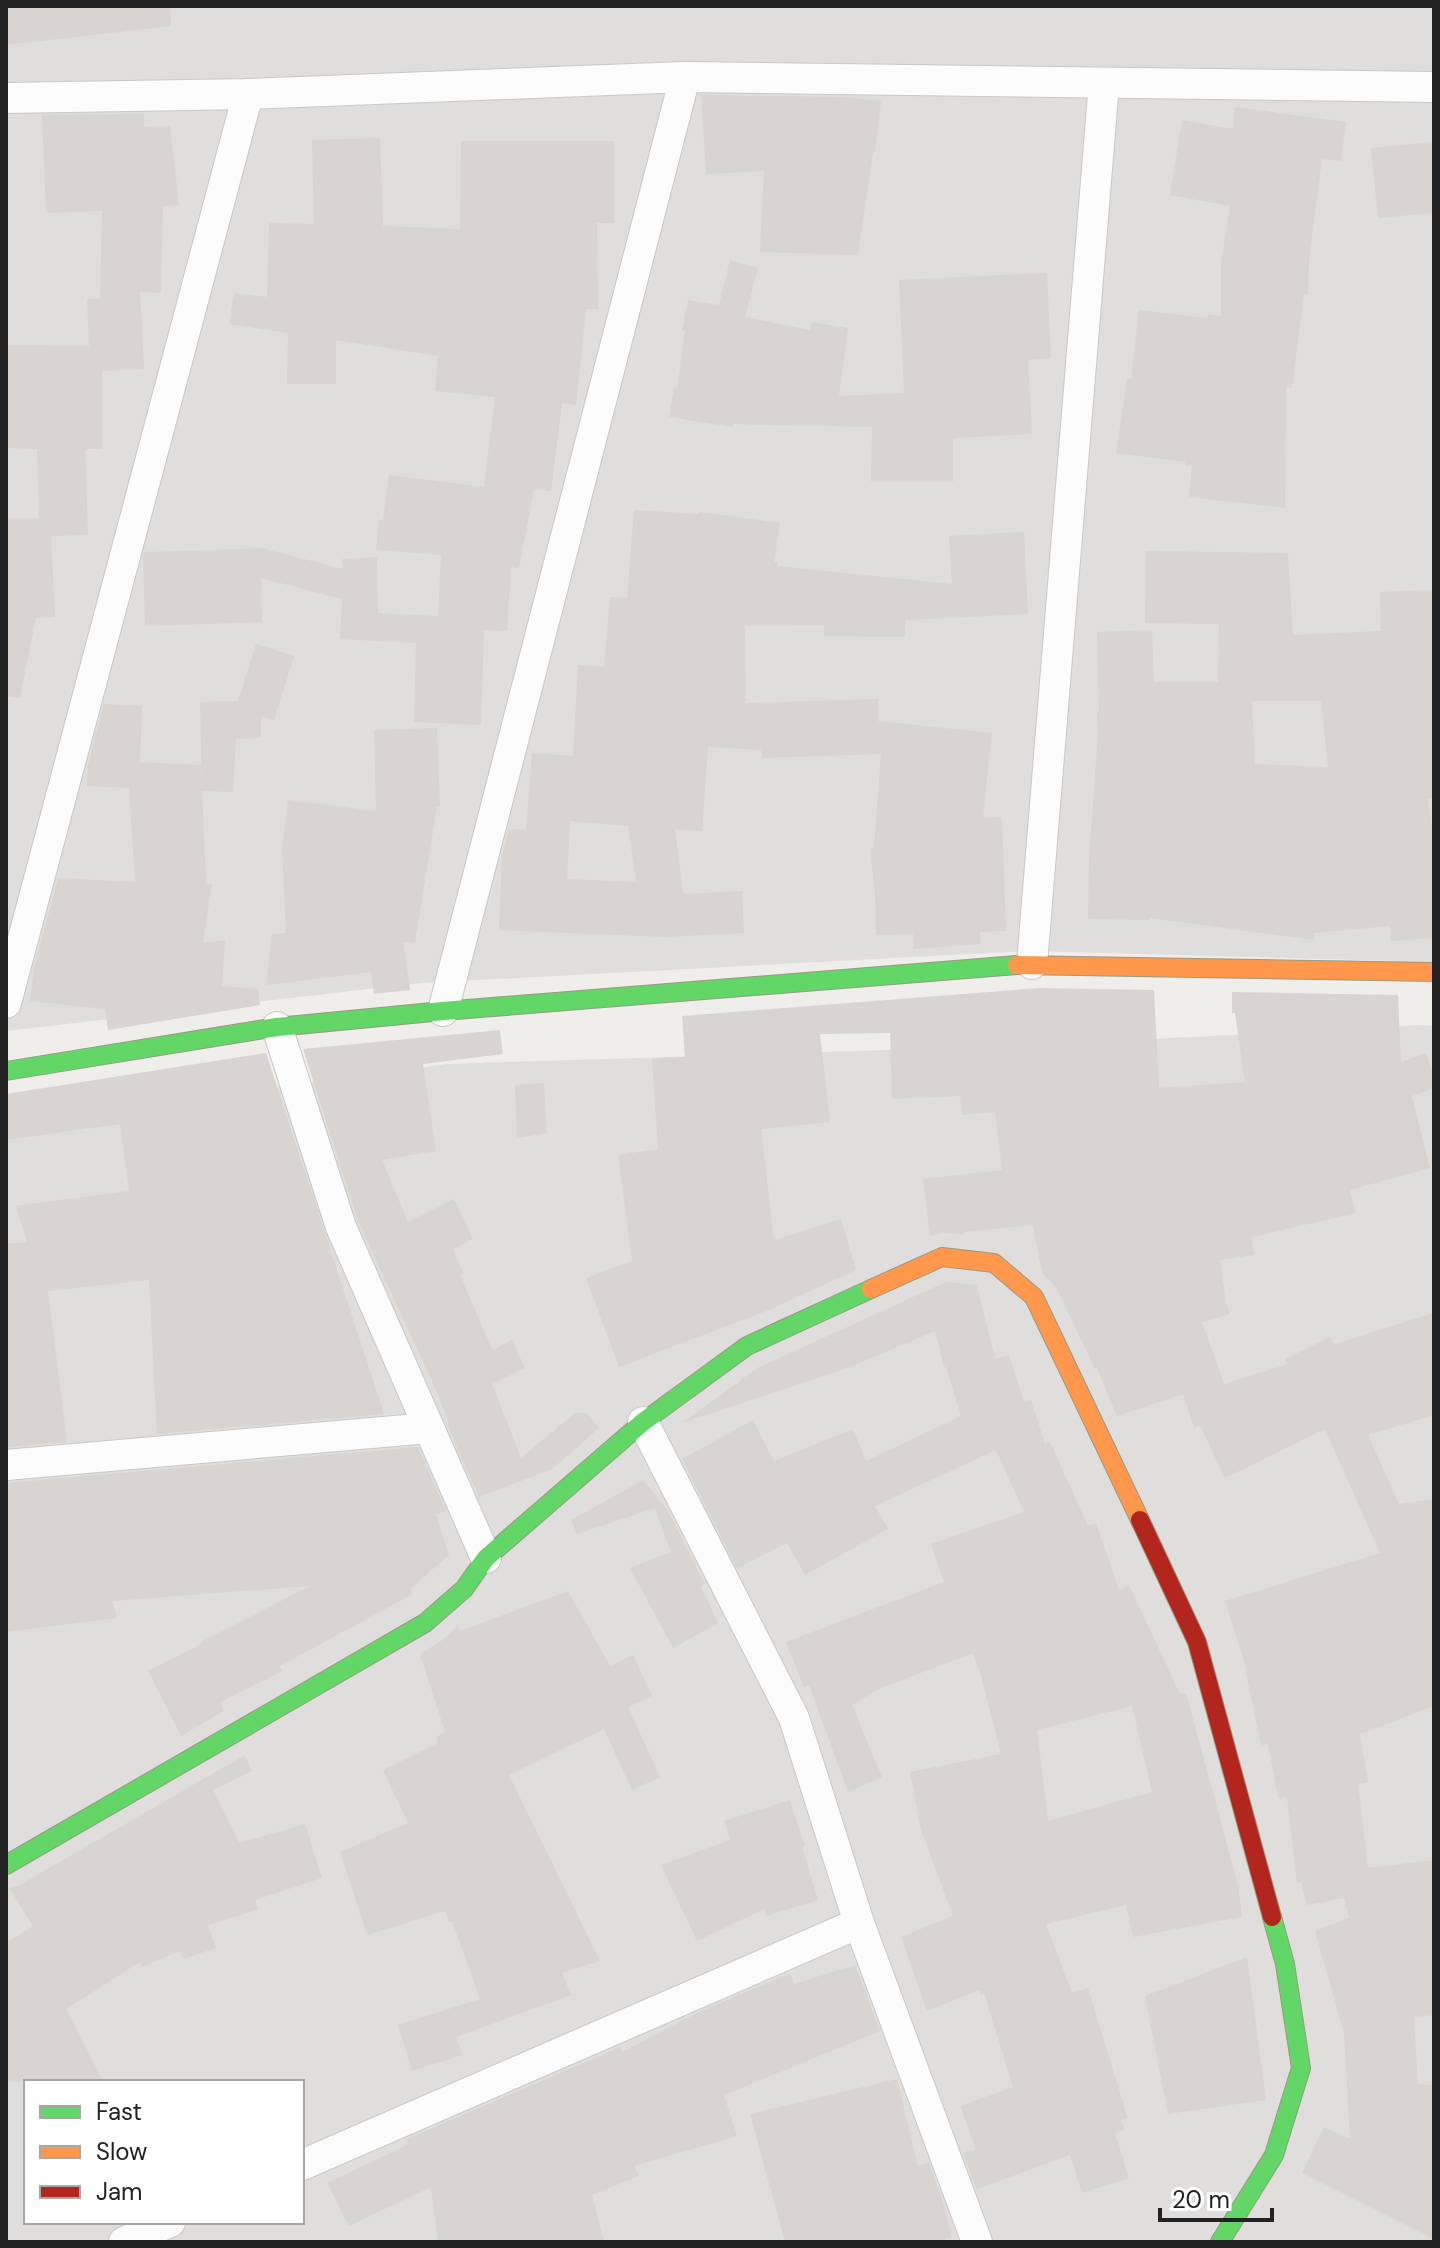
<svg xmlns="http://www.w3.org/2000/svg" width="1440" height="2248" viewBox="0 0 1440 2248" font-family="'DM Sans',sans-serif">
	<style>
		.residential { fill: #dfdedc; fill-rule: evenodd }
		.building { fill: #d7d4d2; fill-rule: evenodd }
		.lines { fill: none; stroke-linecap: round; stroke-linejoin: round }
		.street-casing { stroke: #c9c8c7; stroke-width: 32 }
		.fast-casing { stroke: #999a82; stroke-width: 20 }
		.slow-casing { stroke: #999a82; stroke-width: 20 }
		.jam-casing { stroke: #999a82; stroke-width: 20 }
		.street { stroke: #fdfcfc; stroke-width: 30 }
		.fast { stroke: #63d668; stroke-width: 18 }
		.slow { stroke: #ff974d; stroke-width: 18 }
		.jam { stroke: #b3261e; stroke-width: 18 }
	</style>
	<rect width="100%" height="100%" fill="#f0eeeb"/>
	<!-- residential -->
	<g class="residential">
		<path d="M 6,6 L 1434,6 L 1434,962 L 1029,951 L 421,983 L 6,1031 Z"/>
		<path d="M 1419,1025 L 1434,1026 L 1434,2242 L 6,2242 L 6,1124 L 447,1064 L 1042,1045 ZM 26,2082 L 302,2082 L 302,2222 L 26,2222 Z"/>
	</g>
	<!-- building -->
	<g class="building">
		<path d="M 6,6 L 170,6 L 171,26 L 6,45 Z"/>
		<path d="M 701,95 L 842,97 L 881,101 L 875,152 L 873,152 L 858,255 L 760,252 L 764,171 L 706,174 Z"/>
		<path d="M 1235,107 L 1346,122 L 1341,161 L 1322,159 L 1309,259 L 1308,295 L 1304,294 L 1292,388 L 1286,387 L 1285,508 L 1189,497 L 1192,466 L 1185,466 L 1185,462 L 1116,453 L 1127,378 L 1131,379 L 1139,310 L 1208,318 L 1208,314 L 1221,316 L 1221,263 L 1230,206 L 1170,195 L 1182,120 L 1233,129 Z"/>
		<path d="M 144,114 L 144,127 L 170,126 L 179,205 L 163,206 L 161,293 L 140,292 L 144,369 L 102,371 L 102,449 L 85,449 L 88,535 L 51,536 L 55,617 L 36,618 L 20,698 L 6,696 L 6,518 L 39,518 L 37,449 L 6,448 L 6,345 L 89,346 L 87,299 L 100,298 L 102,211 L 46,213 L 42,115 Z"/>
		<path d="M 380,138 L 383,226 L 460,229 L 461,141 L 614,141 L 614,223 L 597,223 L 598,309 L 586,309 L 576,405 L 562,403 L 551,491 L 534,489 L 519,568 L 511,567 L 507,631 L 484,630 L 481,725 L 414,722 L 416,643 L 340,639 L 342,599 L 261,578 L 262,622 L 145,626 L 143,559 L 145,552 L 186,551 L 261,548 L 343,569 L 342,559 L 377,557 L 378,613 L 438,616 L 441,555 L 376,550 L 379,520 L 383,520 L 389,475 L 484,487 L 495,397 L 435,391 L 438,356 L 336,340 L 336,384 L 287,384 L 288,333 L 229,324 L 234,293 L 267,297 L 269,223 L 314,224 L 312,140 Z"/>
		<path d="M 1434,142 L 1434,213 L 1378,218 L 1371,148 Z"/>
		<path d="M 730,260 L 758,268 L 745,317 L 810,330 L 811,322 L 848,328 L 839,396 L 904,393 L 899,280 L 1047,273 L 1051,358 L 1028,360 L 1032,434 L 953,438 L 953,482 L 871,482 L 872,427 L 733,424 L 733,427 L 669,417 L 674,388 L 677,389 L 685,331 L 682,331 L 688,300 L 719,305 Z"/>
		<path d="M 634,510 L 699,514 L 699,512 L 780,523 L 774,562 L 777,562 L 777,566 L 952,584 L 949,536 L 1024,532 L 1028,614 L 905,620 L 905,637 L 824,636 L 824,625 L 745,626 L 746,703 L 878,699 L 878,721 L 992,733 L 983,818 L 1002,817 L 1006,931 L 980,932 L 981,944 L 914,949 L 913,934 L 876,935 L 875,893 L 870,849 L 874,848 L 881,754 L 762,758 L 761,750 L 708,747 L 702,831 L 675,829 L 683,894 L 742,891 L 744,933 L 666,937 L 499,930 L 502,856 L 509,829 L 526,830 L 532,753 L 573,756 L 578,665 L 604,667 L 610,597 L 627,598 ZM 570,821 L 628,826 L 636,882 L 567,879 Z"/>
		<path d="M 1146,551 L 1288,553 L 1293,635 L 1381,631 L 1380,592 L 1434,590 L 1434,799 L 1428,799 L 1434,845 L 1434,938 L 1391,941 L 1390,926 L 1314,933 L 1314,940 L 1150,918 L 1150,920 L 1088,919 L 1089,860 L 1098,733 L 1097,712 L 1099,712 L 1097,632 L 1152,630 L 1154,682 L 1218,682 L 1219,624 L 1145,623 ZM 1252,701 L 1321,701 L 1328,767 L 1255,764 Z"/>
		<path d="M 256,644 L 294,656 L 274,720 L 261,716 L 261,738 L 236,739 L 233,792 L 202,791 L 200,702 L 238,701 Z"/>
		<path d="M 104,704 L 142,706 L 140,762 L 201,765 L 206,883 L 212,884 L 203,943 L 225,940 L 222,986 L 258,989 L 260,1005 L 108,1030 L 105,1009 L 30,1001 L 34,969 L 58,878 L 135,882 L 129,788 L 87,786 L 88,765 Z"/>
		<path d="M 437,728 L 440,807 L 437,807 L 415,942 L 403,942 L 410,990 L 374,994 L 371,972 L 266,985 L 272,934 L 286,933 L 282,849 L 288,800 L 376,811 L 374,730 Z"/>
		<path d="M 1039,988 L 1154,990 L 1159,1088 L 1245,1082 L 1235,1013 L 1232,1013 L 1232,992 L 1398,995 L 1401,1062 L 1426,1053 L 1434,1076 L 1434,1088 L 1412,1096 L 1430,1168 L 1350,1190 L 1356,1213 L 1252,1237 L 1254,1255 L 1220,1260 L 1226,1302 L 1230,1314 L 1202,1322 L 1224,1384 L 1288,1364 L 1285,1359 L 1330,1337 L 1334,1344 L 1434,1313 L 1434,1415 L 1368,1435 L 1399,1504 L 1434,1499 L 1434,1706 L 1360,1734 L 1368,1782 L 1358,1784 L 1368,1868 L 1434,1860 L 1434,2015 L 1414,2017 L 1418,2084 L 1434,2085 L 1434,2239 L 1302,2173 L 1324,2127 L 1350,2139 L 1344,2033 L 1315,1931 L 1349,1918 L 1344,1898 L 1307,1905 L 1301,1882 L 1297,1883 L 1287,1797 L 1278,1798 L 1268,1744 L 1261,1745 L 1243,1658 L 1225,1601 L 1380,1553 L 1325,1429 L 1225,1478 L 1200,1426 L 1194,1428 L 1183,1394 L 1117,1416 L 1097,1368 L 1095,1369 L 1056,1287 L 1042,1273 L 1033,1225 L 964,1232 L 964,1235 L 945,1233 L 930,1236 L 923,1179 L 1002,1170 L 995,1112 L 962,1115 L 960,1096 L 892,1099 L 890,1033 L 820,1034 L 830,1122 L 761,1129 L 774,1240 L 841,1219 L 856,1270 L 769,1310 L 619,1367 L 586,1278 L 632,1261 L 618,1155 L 658,1149 L 652,1059 L 685,1057 L 682,1016 Z"/>
		<path d="M 500,1030 L 503,1054 L 423,1064 L 436,1151 L 382,1160 L 408,1222 L 454,1199 L 473,1239 L 453,1249 L 463,1273 L 460,1275 L 492,1350 L 512,1340 L 525,1368 L 492,1384 L 521,1458 L 575,1413 L 587,1413 L 599,1428 L 552,1469 L 479,1497 L 447,1424 L 449,1423 L 436,1390 L 358,1221 L 303,1049 Z"/>
		<path d="M 266,1053 L 384,1414 L 157,1434 L 149,1280 L 48,1291 L 67,1442 L 6,1447 L 6,1244 L 27,1242 L 16,1206 L 129,1191 L 120,1124 L 6,1140 L 6,1094 Z"/>
		<path d="M 544,1083 L 547,1133 L 517,1138 L 515,1085 Z"/>
		<path d="M 946,1282 L 977,1285 L 995,1359 L 1009,1355 L 1024,1402 L 1031,1400 L 1045,1444 L 1050,1442 L 1088,1526 L 1096,1523 L 1119,1590 L 1129,1585 L 1180,1694 L 1186,1693 L 1238,1885 L 1242,1917 L 1133,1937 L 1126,1905 L 1046,1924 L 1072,1993 L 1088,1988 L 1128,2119 L 1121,2120 L 1124,2130 L 1115,2133 L 1129,2178 L 1082,2193 L 1070,2155 L 977,2189 L 963,2153 L 976,2149 L 960,2106 L 1013,2087 L 984,1993 L 981,1995 L 979,1990 L 927,2011 L 901,1937 L 953,1916 L 921,1830 L 910,1772 L 1001,1754 L 980,1672 L 973,1653 L 881,1688 L 852,1705 L 882,1777 L 848,1792 L 809,1685 L 804,1687 L 786,1642 L 944,1582 L 931,1544 L 1024,1512 L 996,1450 L 875,1506 L 888,1529 L 805,1575 L 787,1543 L 737,1568 L 682,1459 L 753,1420 L 774,1461 L 853,1429 L 866,1461 L 961,1416 L 946,1367 L 944,1367 L 935,1331 L 850,1367 L 682,1423 L 759,1367 ZM 1132,1706 L 1152,1792 L 1048,1821 L 1037,1730 Z"/>
		<path d="M 418,1447 L 446,1511 L 436,1514 L 449,1555 L 410,1589 L 413,1594 L 280,1666 L 283,1671 L 220,1702 L 224,1711 L 181,1736 L 148,1671 L 201,1644 L 201,1642 L 310,1586 L 112,1601 L 117,1618 L 6,1632 L 6,1483 Z"/>
		<path d="M 643,1480 L 668,1511 L 705,1584 L 701,1586 L 718,1623 L 673,1648 L 630,1568 L 671,1552 L 655,1508 L 577,1534 L 571,1520 Z"/>
		<path d="M 568,1591 L 610,1666 L 633,1655 L 652,1696 L 628,1707 L 660,1777 L 632,1790 L 604,1729 L 509,1775 L 600,1961 L 562,1973 L 571,1995 L 456,2037 L 462,2055 L 412,2071 L 398,2025 L 480,1999 L 452,1921 L 449,1922 L 445,1911 L 367,1935 L 340,1852 L 408,1823 L 383,1770 L 438,1743 L 436,1737 L 445,1732 L 420,1654 L 441,1641 L 458,1626 L 460,1631 Z"/>
		<path d="M 245,1755 L 252,1771 L 213,1790 L 239,1843 L 305,1824 L 322,1878 L 255,1900 L 258,1910 L 208,1925 L 216,1948 L 183,1959 L 180,1951 L 142,1967 L 140,1962 L 66,2009 L 103,2082 L 6,2082 L 6,1943 L 33,1926 L 9,1888 L 18,1886 Z"/>
		<path d="M 790,1800 L 805,1846 L 802,1847 L 818,1900 L 766,1916 L 764,1909 L 697,1941 L 661,1865 L 730,1840 L 724,1821 Z"/>
		<path d="M 1247,1957 L 1266,2100 L 1168,2114 L 1145,1996 Z"/>
		<path d="M 855,1965 L 880,2031 L 724,2095 L 737,2136 L 634,2166 L 639,2176 L 592,2195 L 604,2242 L 438,2242 L 431,2187 L 349,2226 L 327,2183 L 409,2144 L 407,2139 L 620,2047 L 622,2052 L 697,2013 L 774,1980 L 790,1974 L 794,1984 Z"/>
		<path d="M 897,2079 L 918,2166 L 929,2163 L 943,2202 L 952,2237 L 934,2242 L 785,2242 L 750,2114 Z"/>
	</g>
	<g class="lines">
		<!-- street casing -->
		<g class="street-casing">
			<g id="street">
				<path d="M 6,98 L 248,94 L 685,77 L 1434,87"/>
				<path d="M 1032,964 L 1104,83"/>
				<path d="M 6,1003 L 248,94"/>
				<path d="M 443,1011 L 685,77"/>
				<path d="M 277,1027 L 341,1227 L 486,1558"/>
				<path d="M 643,1422 L 794,1718 L 859,1923 L 977,2242"/>
				<path d="M 6,1465 L 429,1428"/>
				<path d="M 302,2165 L 859,1923"/>
				<path d="M 124,2242 L 170,2222"/>
			</g>
		</g>
		<!-- fast casing -->
		<g class="fast-casing">
			<g id="fast">
				<path d="M 6,1071 L 277,1027 L 443,1011 L 1017,965"/>
				<path d="M 6,1865 L 425,1623 L 464,1589 L 486,1558 L 643,1422 L 747,1346 L 871,1289"/>
				<path d="M 1220,2242 L 1274,2155 L 1301,2068 L 1285,1964 L 1272,1917"/>
			</g>
		</g>
		<!-- slow casing -->
		<g class="slow-casing">
			<g id="slow">
				<path d="M 1017,965 L 1434,972"/>
				<path d="M 871,1289 L 942,1257 L 994,1263 L 1034,1297 L 1140,1520"/>
			</g>
		</g>
		<!-- jam casing -->
		<g class="jam-casing">
			<path id="jam" d="M 1140,1520 L 1197,1642 L 1272,1917"/>
		</g>
		<!-- street -->
		<use href="#street" class="street"/>
		<!-- fast -->
		<use href="#fast" class="fast"/>
		<!-- slow -->
		<use href="#slow" class="slow"/>
		<!-- jam -->
		<use href="#jam" class="jam"/>
	</g>
	<!-- border -->
	<rect width="1440" height="2248" fill="none" stroke="#222222" stroke-width="16"/>
	<!-- legend -->
	<rect x="24" y="2080" width="280" height="144" fill="#ffffff" stroke="#a7a7a7" stroke-width="2"/>
	<rect x="40" y="2106" width="40" height="12" fill="#63d668" stroke="#a7a7a7" stroke-width="2"/>
	<text x="96" y="2120" font-size="24" fill="#222222">Fast</text>
	<rect x="40" y="2146" width="40" height="12" fill="#ff974d" stroke="#a7a7a7" stroke-width="2"/>
	<text x="96" y="2160" font-size="24" fill="#222222">Slow</text>
	<rect x="40" y="2186" width="40" height="12" fill="#b3261e" stroke="#a7a7a7" stroke-width="2"/>
	<text x="96" y="2200" font-size="24" fill="#222222">Jam</text>
	<!-- scale -->
	<path d="M1160 2208v12h112v-12" fill="none" stroke="#222222" stroke-width="4"/>
	<text x="1172" y="2208" font-size="24" fill="#222222" stroke="#ffffff" stroke-width="6" paint-order="stroke">20 m</text>
</svg>
